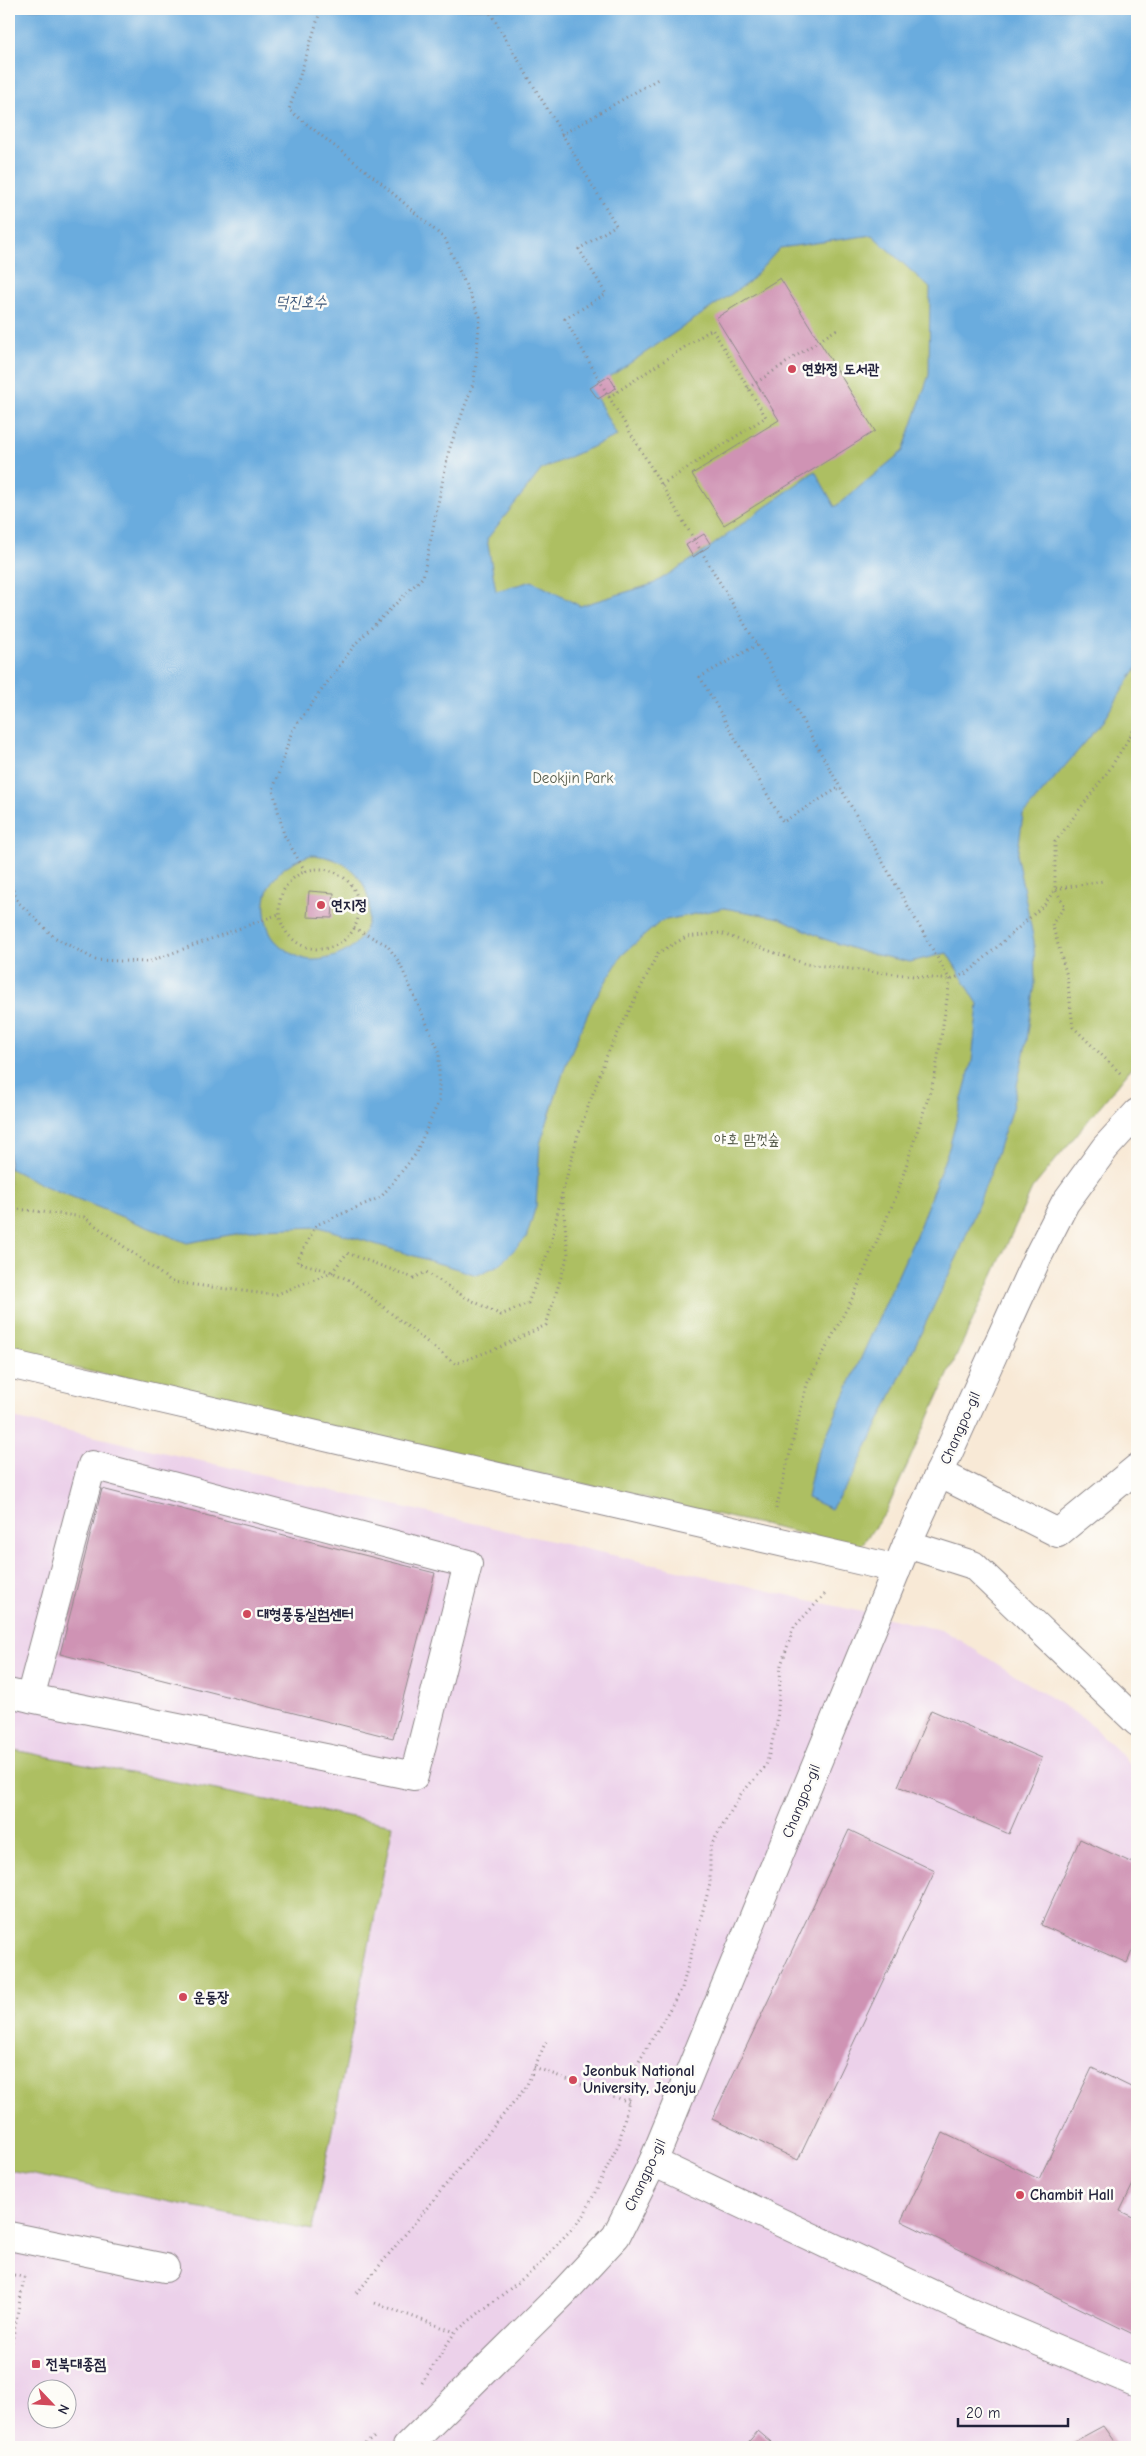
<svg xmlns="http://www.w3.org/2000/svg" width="1146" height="2456" viewBox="0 0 1146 2456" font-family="'Comic Neue','Poor Story',sans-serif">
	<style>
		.built { fill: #ecd1ea; fill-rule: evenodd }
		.green { fill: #adbf62; stroke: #68704e }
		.water { fill: #6aacde; stroke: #46678c; fill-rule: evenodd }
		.building { fill: #cf93b4 }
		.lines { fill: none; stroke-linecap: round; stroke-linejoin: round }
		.minor-casing { stroke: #8d8688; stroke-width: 30 }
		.path { stroke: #8d8688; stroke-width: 3; stroke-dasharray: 1 4; stroke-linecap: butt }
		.minor { stroke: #fff; stroke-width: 28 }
		.poi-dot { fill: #d1495b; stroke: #fdfcf7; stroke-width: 2 }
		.labels { text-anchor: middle; stroke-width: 5; stroke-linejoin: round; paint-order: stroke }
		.poi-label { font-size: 15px; font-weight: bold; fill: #22223b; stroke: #fdfcf7; text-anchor: start }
		.park-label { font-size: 15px; fill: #535949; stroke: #fdfcf7 }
		.street-label { font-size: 15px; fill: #22223b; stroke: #fdfcf7 }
		.water-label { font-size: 16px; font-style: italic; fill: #3f597c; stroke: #fdfcf7 }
	</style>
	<rect width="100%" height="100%" fill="#fdfcf7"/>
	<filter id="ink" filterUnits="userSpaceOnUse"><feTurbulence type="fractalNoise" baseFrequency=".02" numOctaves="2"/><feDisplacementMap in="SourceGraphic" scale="10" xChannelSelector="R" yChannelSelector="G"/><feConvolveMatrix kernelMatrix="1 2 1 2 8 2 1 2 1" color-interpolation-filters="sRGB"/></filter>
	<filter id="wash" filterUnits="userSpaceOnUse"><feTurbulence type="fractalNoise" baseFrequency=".0096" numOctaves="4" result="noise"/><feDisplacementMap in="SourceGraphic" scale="20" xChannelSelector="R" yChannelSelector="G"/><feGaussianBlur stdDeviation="1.12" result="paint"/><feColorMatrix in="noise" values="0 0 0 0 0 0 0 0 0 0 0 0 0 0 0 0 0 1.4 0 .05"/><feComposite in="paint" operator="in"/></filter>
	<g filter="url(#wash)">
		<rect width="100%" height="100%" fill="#f8e9d6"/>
		<!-- built -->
		<path class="built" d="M 9,1417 L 945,1631 L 1086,1720 L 1137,1771 L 1137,2447 L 9,2447 ZM 38,2388 L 68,2388 L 68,2418 L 38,2418 Z"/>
		<!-- green -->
		<g class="green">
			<path d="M 9,9 L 1137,9 L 1137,1061 L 1032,1189 L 886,1512 L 860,1547 L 9,1353 Z"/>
			<path d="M 9,1749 L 393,1825 L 312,2230 L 9,2170 Z"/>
		</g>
		<!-- water -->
		<path class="water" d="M 9,9 L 1137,9 L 1137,667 L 1101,724 L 1023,815 L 1017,858 L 1034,941 L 1035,983 L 1027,1040 L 1012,1108 L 991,1172 L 959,1253 L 853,1476 L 831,1509 L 807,1498 L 814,1463 L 917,1233 L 949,1148 L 972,1061 L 978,1004 L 947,953 L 910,962 L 863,952 L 824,939 L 780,918 L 724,908 L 661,921 L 622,955 L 592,1004 L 566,1064 L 540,1144 L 536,1206 L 526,1238 L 499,1265 L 477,1275 L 319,1227 L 261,1229 L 187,1243 L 45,1186 L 9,1168 ZM 872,235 L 930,288 L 929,375 L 903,451 L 835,507 L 815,471 L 702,553 L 653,584 L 580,606 L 532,581 L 496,591 L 487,539 L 542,469 L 617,436 L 592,389 L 749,282 L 780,248 ZM 311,855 C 383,858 388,946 328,958 C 317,961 305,961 295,955 C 285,950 275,943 270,933 C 255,894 273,866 311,855 Z"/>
		<g id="blocks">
			<!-- building -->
			<g class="building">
				<path d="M 780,278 L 875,431 L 724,525 L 692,474 L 779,420 L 716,318 Z"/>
				<path d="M 609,376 L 616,388 L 598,399 L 590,388 Z"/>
				<path d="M 704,534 L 711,545 L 693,557 L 686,545 Z"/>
				<path d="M 309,891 L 334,893 L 332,918 L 307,917 Z"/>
				<path d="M 102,1489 L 435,1573 L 393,1738 L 60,1654 Z"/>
				<path d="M 931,1710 L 1042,1758 L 1009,1834 L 898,1786 Z"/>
				<path d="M 849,1830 L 935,1871 L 798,2160 L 712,2119 Z"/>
				<path d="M 1080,1839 L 1137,1865 L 1137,1939 L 1127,1963 L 1041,1925 Z"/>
				<path d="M 1092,2068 L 1137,2090 L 1137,2176 L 1120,2211 L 1137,2219 L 1137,2336 L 901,2221 L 943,2133 L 1039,2179 Z"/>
				<path d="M 1103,2426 L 1118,2447 L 1064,2447 Z"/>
				<path d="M 758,2431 L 777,2447 L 744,2447 Z"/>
			</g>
		</g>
	</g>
	<g filter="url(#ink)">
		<use href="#blocks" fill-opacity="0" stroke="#8d8688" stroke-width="1"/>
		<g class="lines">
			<!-- minor casing -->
			<g class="minor-casing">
				<g id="minor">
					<path d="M 9,1364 L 897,1569"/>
					<path d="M 939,1473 L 1058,1533 L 1137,1468"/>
					<path d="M 907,1544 L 973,1565 L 1137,1722"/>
					<path d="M 9,1693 L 30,1698 L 414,1776 L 468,1564 L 92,1465 L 30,1698"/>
					<path d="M 653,2162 L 974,2314 L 1137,2383"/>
					<path d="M 9,2236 L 165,2268"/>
					<path d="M 407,2447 L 563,2293 L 616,2236 L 653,2162 L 907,1544 L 1037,1258 L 1065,1203 L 1105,1148 L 1137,1113"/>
				</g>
			</g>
			<!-- path -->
			<g class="path">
				<path d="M 488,9 L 616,225 L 579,249 L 606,294 L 565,319 L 609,397 L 802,720 L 950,980 L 935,1076 L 897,1194 L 855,1293 L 807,1384 L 776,1509"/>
				<path d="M 561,135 L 658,79"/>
				<path d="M 748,388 L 837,329"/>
				<path d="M 609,397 L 712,329 L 766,417 L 661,485"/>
				<path d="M 757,645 L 700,677 L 783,822 L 840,787"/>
				<circle cx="319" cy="909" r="40"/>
				<path d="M 305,871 L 284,835 L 273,790 L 292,731 L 356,643 L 423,577 L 449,450 L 474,381 L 480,317 L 445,239 L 380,182 L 289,110 L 321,9"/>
				<path d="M 9,881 L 18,902 L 54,937 L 96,960 L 148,962 L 279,914"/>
				<path d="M 354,928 L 387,945 L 399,962 L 439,1051 L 439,1101 L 415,1155 L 381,1197 L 316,1225 L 297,1262 L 332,1272 L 349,1280 L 455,1364 L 500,1347 L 546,1325 L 568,1255 L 562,1194 L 578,1135 L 606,1057 L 658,953 L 686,937 L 720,933 L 806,964 L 950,980 L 969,972 L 1045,904 L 1055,889 L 1103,881"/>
				<path d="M 1120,1073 L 1073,1027 L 1067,976 L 1052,924 L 1065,906 L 1055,889 L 1055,842 L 1109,770 L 1137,725"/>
				<path d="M 9,1208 L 84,1217 L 172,1282 L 275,1295 L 332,1272 L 347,1253 L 414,1278 L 426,1272 L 463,1296 L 501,1315 L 528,1303 L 551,1244 L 561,1197"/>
				<path d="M 534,2067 L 629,2102"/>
				<path d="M 9,2274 L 24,2277"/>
				<path d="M 357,2293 L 526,2087 L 547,2039"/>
				<path d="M 375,2303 L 455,2332"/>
				<path d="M 9,2357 L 25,2274"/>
				<path d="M 422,2383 L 455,2332 L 535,2269 L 584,2215 L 619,2143 L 637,2065 L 682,1988 L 710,1884 L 710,1847 L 741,1794 L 766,1766 L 777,1723 L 781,1665 L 794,1627 L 826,1593"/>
				<path d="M 361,2447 L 376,2436"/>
			</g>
			<!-- minor -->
			<use href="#minor" class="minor"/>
		</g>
	</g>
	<!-- markers -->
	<g class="poi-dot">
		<circle cx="792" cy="369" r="5"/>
		<circle cx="321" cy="905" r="5"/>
		<circle cx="247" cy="1614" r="5"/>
		<circle cx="183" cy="1997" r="5"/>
		<circle cx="573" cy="2080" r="5"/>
		<circle cx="1020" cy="2195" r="5"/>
		<rect x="31" y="2359" width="10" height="10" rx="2.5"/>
	</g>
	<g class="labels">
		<!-- poi labels -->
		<g class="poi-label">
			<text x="802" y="374">연화정 도서관</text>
			<text x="331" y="910">연지정</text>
			<text x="257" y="1619">대형풍동실험센터</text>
			<text x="193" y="2002">운동장</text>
			<text x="583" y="2076">Jeonbuk National<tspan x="583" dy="17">University, Jeonju</tspan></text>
			<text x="1030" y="2200">Chambit Hall</text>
			<text x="46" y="2369">전북대종점</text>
		</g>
		<!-- park labels -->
		<g class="park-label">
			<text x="573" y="783">Deokjin Park</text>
			<text x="747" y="1144">야호 맘껏숲</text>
		</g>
		<!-- street labels -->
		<g class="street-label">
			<text transform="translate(960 1428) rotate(-66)" y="5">Changpo-gil</text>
			<text transform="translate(801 1801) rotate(-68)" y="5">Changpo-gil</text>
			<text transform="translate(645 2175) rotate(-65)" y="5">Changpo-gil</text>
		</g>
		<!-- water labels -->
		<g class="water-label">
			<text x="301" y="307">덕진호수</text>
		</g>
	</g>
	<!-- margin -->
	<rect width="1146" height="2456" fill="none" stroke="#fdfcf7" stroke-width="30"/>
	<!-- north arrow -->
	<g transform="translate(52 2404) rotate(115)"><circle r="24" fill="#fdfcf7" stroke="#a5a5ac"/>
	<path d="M0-4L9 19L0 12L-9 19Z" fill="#d1495b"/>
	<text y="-8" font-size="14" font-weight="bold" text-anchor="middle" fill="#22223b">N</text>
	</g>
	<!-- scale -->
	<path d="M958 2418v8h110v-8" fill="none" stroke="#22223b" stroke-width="2.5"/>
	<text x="966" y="2418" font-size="15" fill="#22223b" stroke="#fdfcf7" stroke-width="4" paint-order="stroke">20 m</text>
</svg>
